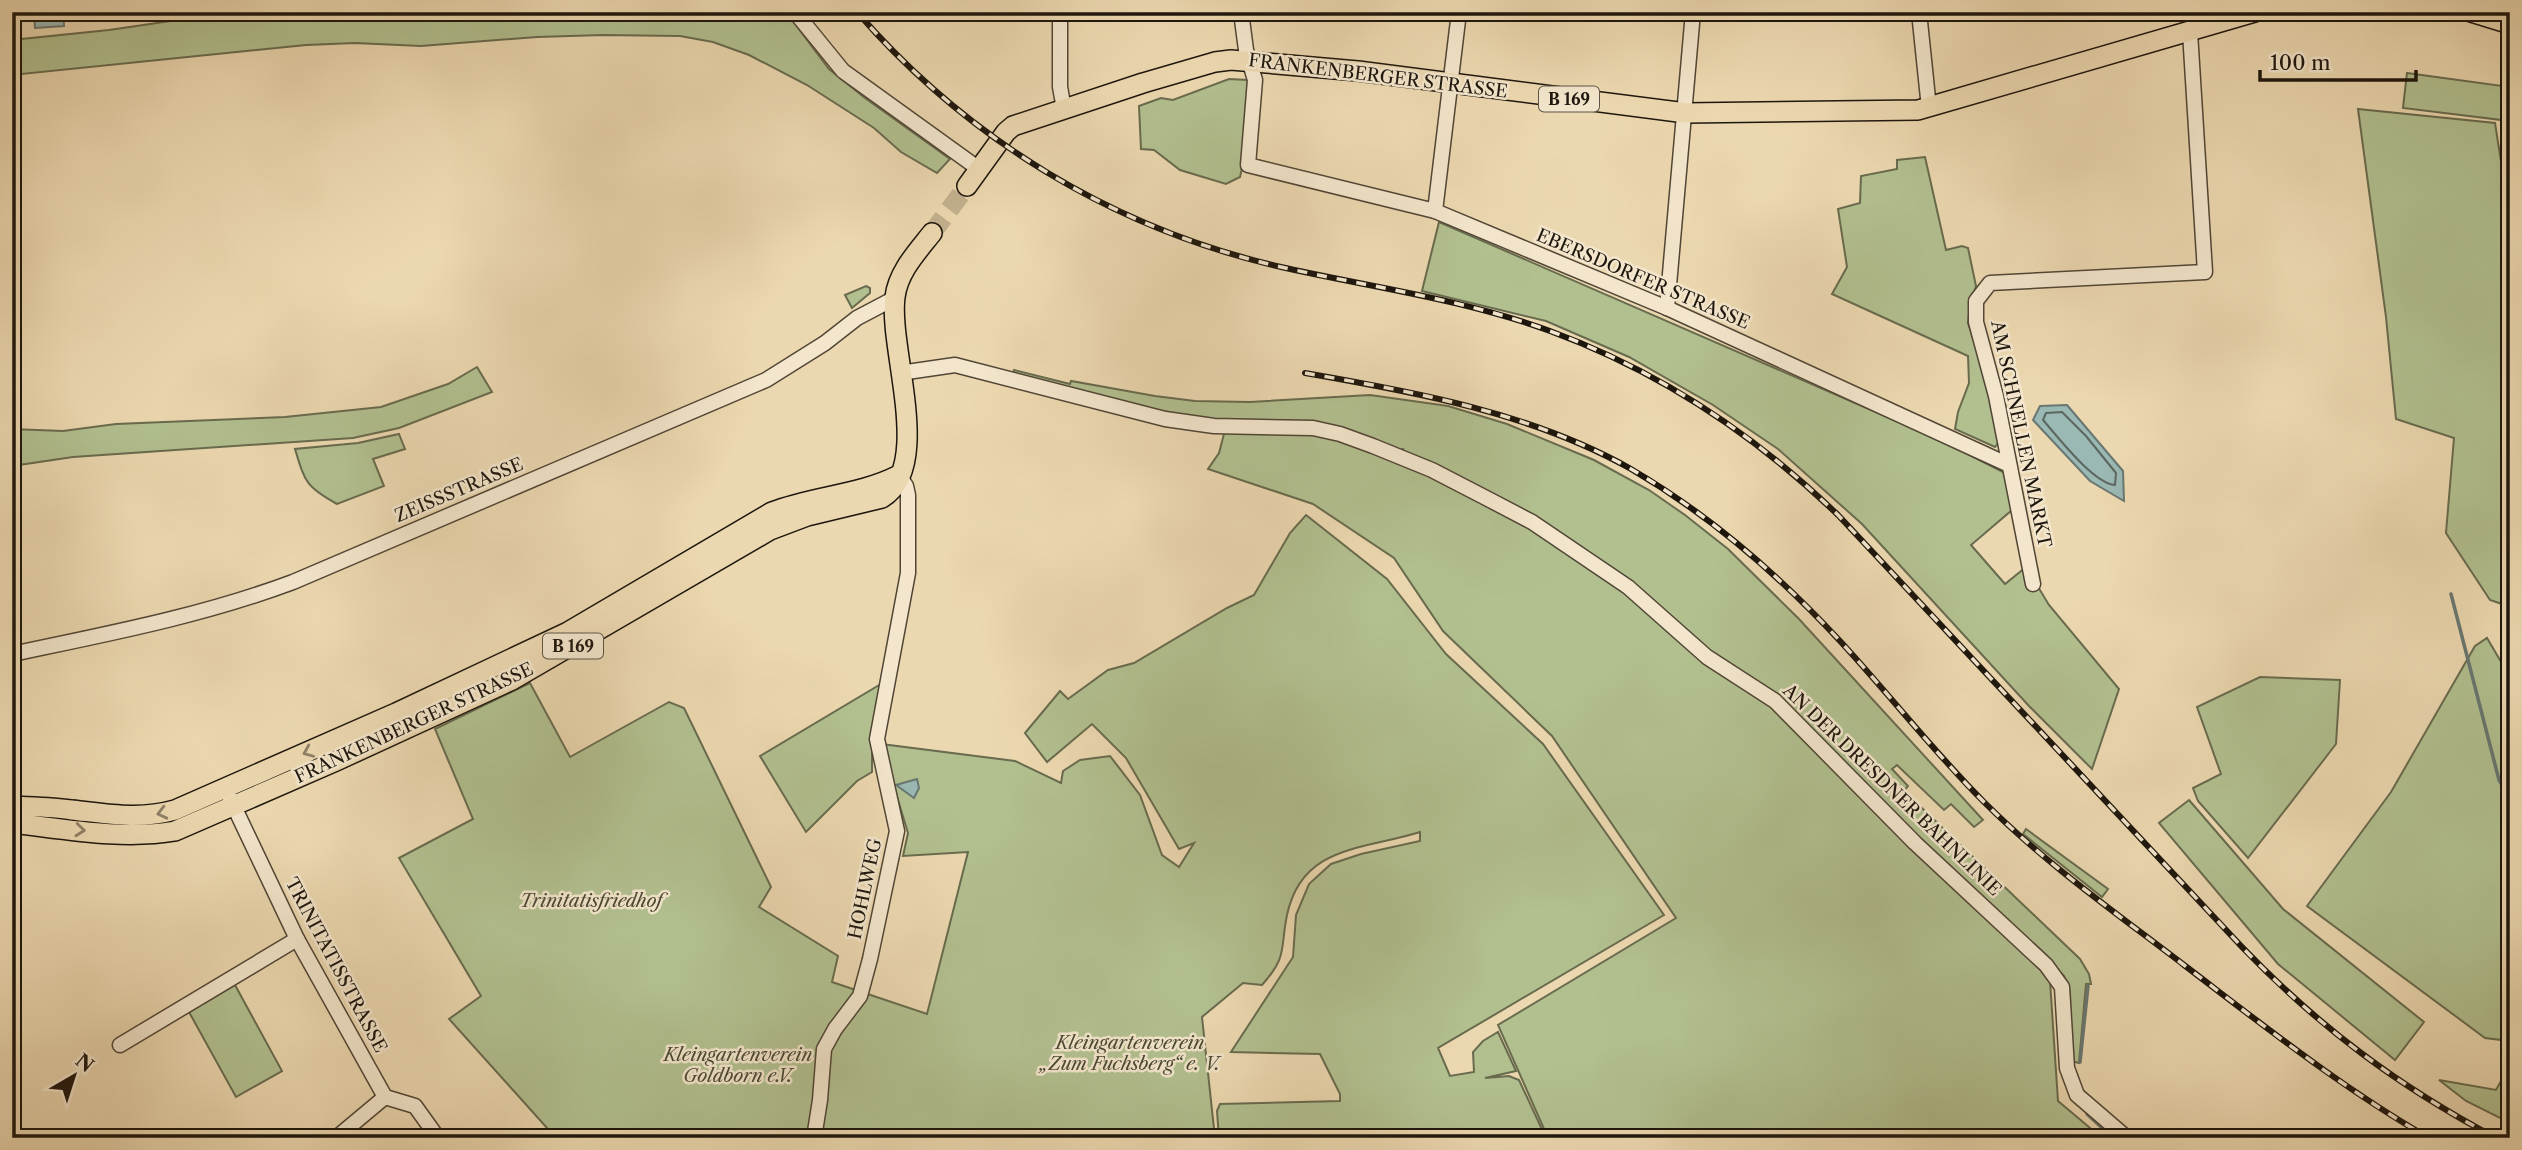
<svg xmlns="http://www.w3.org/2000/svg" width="2522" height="1150" viewBox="0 0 2522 1150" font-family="'Libre Caslon Text',serif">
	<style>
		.green { fill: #b2c090; stroke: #686b4e; stroke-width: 2 }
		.water { fill: #9ab8b4; stroke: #687771; stroke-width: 2 }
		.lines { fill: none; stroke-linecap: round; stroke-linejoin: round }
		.shore { stroke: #5c6760; stroke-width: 2 }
		.stream { stroke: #687771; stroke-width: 3.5 }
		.major-tunnel { stroke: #c3b18f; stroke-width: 19; stroke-dasharray: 19 10; stroke-linecap: butt }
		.minor-casing { stroke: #514636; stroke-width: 17 }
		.major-casing { stroke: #1d160d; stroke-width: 22 }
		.minor { stroke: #f3e6cc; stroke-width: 14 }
		.major { stroke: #ecd8b0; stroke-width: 19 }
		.rail-casing { stroke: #1d160d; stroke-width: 6 }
		.rail { stroke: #f3e6cc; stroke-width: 3.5; stroke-dasharray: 10; stroke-linecap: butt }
		.oneway { stroke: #8f8167 }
		.labels { text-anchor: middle; stroke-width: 5; stroke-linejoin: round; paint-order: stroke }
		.shield { fill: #f3e6cc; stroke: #5d5446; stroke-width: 2 }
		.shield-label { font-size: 16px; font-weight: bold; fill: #1d160d }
		.street-label { font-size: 18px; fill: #1d160d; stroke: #f3e6cc }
		.park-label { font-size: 18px; font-style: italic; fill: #4a4934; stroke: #f3e6cc }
	</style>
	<rect width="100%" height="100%" fill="#ecd8b0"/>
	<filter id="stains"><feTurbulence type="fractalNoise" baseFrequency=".00286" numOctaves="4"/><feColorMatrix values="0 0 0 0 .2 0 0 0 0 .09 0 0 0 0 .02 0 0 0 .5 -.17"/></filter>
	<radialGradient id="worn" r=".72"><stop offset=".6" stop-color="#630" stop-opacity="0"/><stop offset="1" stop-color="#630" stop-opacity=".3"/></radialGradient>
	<!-- green -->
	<g class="green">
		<path d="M 373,12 L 786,12 L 829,69 L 865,98 L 950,159 L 937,173 L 901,152 L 874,128 L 807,85 L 749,55 L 713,42 L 680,36 L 603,35 L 537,37 L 421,46 L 355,43 L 306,45 L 12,75 L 12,40 L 109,30 L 191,18 L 215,21 Z"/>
		<path d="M 2407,73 L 2510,87 L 2510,121 L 2403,108 Z"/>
		<path d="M 1229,79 L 1248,80 L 1245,155 L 1240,177 L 1226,184 L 1180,170 L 1154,150 L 1141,149 L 1139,106 L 1161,98 L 1173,100 Z"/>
		<path d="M 2358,109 L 2495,123 L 2510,219 L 2510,596 L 2502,604 L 2490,600 L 2446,533 L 2454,438 L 2396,419 L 2386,317 Z"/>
		<path d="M 1925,157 L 1946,250 L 1962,246 L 1968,248 L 1976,286 L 1970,305 L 1968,323 L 1988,384 L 1999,442 L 1995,447 L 1955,429 L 1958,412 L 1969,383 L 1968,356 L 1832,294 L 1847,267 L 1838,209 L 1860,203 L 1861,176 L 1897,169 L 1897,160 Z"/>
		<path d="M 1439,222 L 1940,440 L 2005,473 L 2012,510 L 1971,545 L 2005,584 L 2026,567 L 2049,605 L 2119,689 L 2092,769 L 2029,706 L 1862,524 L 1778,449 L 1713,405 L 1629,357 L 1546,321 L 1422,291 Z"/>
		<path d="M 866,286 L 870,288 L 870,293 L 852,308 L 845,295 Z"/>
		<path d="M 477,367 L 492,392 L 399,428 L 353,438 L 73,457 L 12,466 L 12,429 L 63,431 L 116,424 L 285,417 L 381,407 L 448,384 Z"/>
		<path d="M 1014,370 L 1070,384 L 1071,381 L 1155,396 L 1195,401 L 1250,402 L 1370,395 L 1448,406 L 1507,424 L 1594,460 L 1649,490 L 1685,515 L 1728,549 L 1799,619 L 1983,820 L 1974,827 L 1951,804 L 1944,810 L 1897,765 L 1892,769 L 1908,786 L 1904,791 L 2080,959 L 2089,974 L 2091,984 L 2086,984 L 2079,1063 L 2071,1061 L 2070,992 L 2064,976 L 1984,902 L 2050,981 L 2058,1101 L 2102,1138 L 1548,1138 L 1498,1025 L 1676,918 L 1552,736 L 1443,631 L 1394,558 L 1313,504 L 1208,469 L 1219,453 L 1225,430 L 1306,432 L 1348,443 L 1399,460 L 1403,449 L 1398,450 L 1363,436 L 1210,419 L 1162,412 L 1013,373 Z"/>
		<path d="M 399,434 L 405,449 L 373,459 L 384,486 L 337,504 C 306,487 305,482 295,449 L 358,443 Z"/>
		<path d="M 1306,515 L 1387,579 L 1446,654 L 1543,744 L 1664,915 L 1438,1048 L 1450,1076 L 1474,1072 L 1473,1052 L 1483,1041 L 1498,1032 L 1516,1071 L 1485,1078 L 1509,1076 L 1519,1080 L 1546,1138 L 1219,1138 L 1217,1111 L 1220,1104 L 1340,1101 L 1340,1094 L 1320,1054 L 1231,1052 L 1293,957 L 1296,915 L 1309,884 L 1331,864 L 1361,854 L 1420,841 L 1420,832 C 1363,850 1302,845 1287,915 C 1280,949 1288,956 1262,985 L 1243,983 L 1202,1017 L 1215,1138 L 556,1138 L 449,1019 L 481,996 L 399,858 L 473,819 L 435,729 L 530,683 L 570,757 L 669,702 L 684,708 L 771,887 L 759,907 L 838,956 L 832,982 L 927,1014 L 968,852 L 903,856 L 908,833 L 881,744 L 1015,761 L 1061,783 L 1063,771 L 1080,760 L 1110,756 L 1140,795 L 1162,855 L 1179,867 L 1194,843 L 1179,849 L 1126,758 L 1092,724 L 1047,762 L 1025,733 L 1060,691 L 1068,699 L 1108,670 L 1134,663 L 1227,608 L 1254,595 L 1290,533 Z"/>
		<path d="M 2487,638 L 2510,677 L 2510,1041 L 2485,1038 L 2307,906 L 2391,792 L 2475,646 Z"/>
		<path d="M 2260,677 L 2340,680 L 2336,744 L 2248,858 L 2198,801 L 2193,788 L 2221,774 L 2197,707 Z"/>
		<path d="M 881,684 L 872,729 L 872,772 L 857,781 L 806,832 L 760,756 Z"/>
		<path d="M 2189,800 L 2283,909 L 2424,1022 L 2395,1060 L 2278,964 L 2159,823 Z"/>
		<path d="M 2026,829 L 2108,889 L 2102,897 L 2023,834 Z"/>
		<path d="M 235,985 L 282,1071 L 236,1097 L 189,1012 Z"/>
		<path d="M 2510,1065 L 2510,1123 L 2466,1101 L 2439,1080 L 2496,1090 Z"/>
	</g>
	<!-- water -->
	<g class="water">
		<path d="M 34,12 L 63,12 L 64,26 L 35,28 Z"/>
		<path d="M 2067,405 L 2123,471 L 2124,501 L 2090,481 L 2033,420 L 2040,406 Z"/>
		<path d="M 917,779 L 919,788 L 914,798 L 896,785 Z"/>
	</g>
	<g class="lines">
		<!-- shore -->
		<path class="shore" d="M 2062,412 L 2086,436 L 2116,473 L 2115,485 C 2093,483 2058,437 2043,420 L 2046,413 Z"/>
		<!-- stream -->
		<g class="stream">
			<path d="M 2451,594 L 2499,780 L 2510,798"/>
			<path d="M 2080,1062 L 2088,986"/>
			<path d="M 2087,1114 L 2113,1138"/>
		</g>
		<!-- major-tunnel -->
		<path class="major-tunnel" d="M 932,233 L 967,186"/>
		<!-- minor casing -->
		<g class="minor-casing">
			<g id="minor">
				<path d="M 795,12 L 843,71 L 979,169"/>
				<path d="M 1060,12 L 1060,87 L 1064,109"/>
				<path d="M 1241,12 L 1246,50 L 1255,80 L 1248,165 L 1435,211 L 1667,308 L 2009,465"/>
				<path d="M 1919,12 L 1929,108"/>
				<path d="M 1435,211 L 1459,12"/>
				<path d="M 1667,308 L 1693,12"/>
				<path d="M 900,373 L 955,365 L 1165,419 L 1214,426 L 1313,428 L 1340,434 L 1373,446 L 1432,470 L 1490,500 L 1532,522 L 1628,587 L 1707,657 L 1775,701 L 1915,843 L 2046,965 L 2062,987 L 2067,1068 L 2077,1095 L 2127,1138"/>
				<path d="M 2033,584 L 1996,396 L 1976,322 L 1976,301 L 1990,283 L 2205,272 L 2190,32"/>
				<path d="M 12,654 C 107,634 202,616 293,582 L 766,380 L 825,343 L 857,318 L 895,298"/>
				<path d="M 230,798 L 297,939 L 385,1097 L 415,1106 L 438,1138"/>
				<path d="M 120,1045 L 297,939"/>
				<path d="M 336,1138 L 385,1097"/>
				<path d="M 814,1138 L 820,1100 L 824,1049 L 835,1029 L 860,996 L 870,959 L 897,831 L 877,739 L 908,573 L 908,495 L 906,486 L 899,475"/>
			</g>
		</g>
		<!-- major casing -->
		<g class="major-casing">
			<g id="major">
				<path d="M 2471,12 L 2510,24"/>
				<path d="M 967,186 L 1006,132 L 1013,126 L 1143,83 L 1215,62 L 1231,60 L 1358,71 L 1686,113 L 1918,110 L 2255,12"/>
				<path d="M 12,806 C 32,807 53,807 72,810 C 108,814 139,820 175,810 L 396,713 L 568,632 L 772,512 C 813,496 860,495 899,475"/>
				<path d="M 12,823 C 65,829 122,840 175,831 L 336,761 L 512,680 L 770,530 L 807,516 L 882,498 C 934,466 888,348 895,297 C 898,272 917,252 932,233"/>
			</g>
		</g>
		<!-- minor -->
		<use href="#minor" class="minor"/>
		<!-- major -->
		<use href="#major" class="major"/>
		<!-- rail casing -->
		<g class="rail-casing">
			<g id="rail">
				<path d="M 857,12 C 968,140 1115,229 1281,267 C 1370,287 1463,299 1550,331 C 1659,371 1754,434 1838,515 L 2242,947 C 2319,1027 2398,1086 2496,1138"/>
				<path d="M 1305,373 C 1415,392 1532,413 1631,469 C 1708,514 1779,575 1840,641 C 1889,694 1933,751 1984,802 C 2045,863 2116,913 2184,965 C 2263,1025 2342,1088 2429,1138"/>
			</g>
		</g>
		<!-- rail -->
		<use href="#rail" class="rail"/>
	</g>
	<!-- one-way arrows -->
	<defs><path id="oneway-chevron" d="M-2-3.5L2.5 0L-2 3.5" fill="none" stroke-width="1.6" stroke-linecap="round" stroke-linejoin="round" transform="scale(1.75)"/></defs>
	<g class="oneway">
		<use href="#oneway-chevron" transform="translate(308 752) rotate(157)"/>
		<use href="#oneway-chevron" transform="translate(162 813) rotate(166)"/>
		<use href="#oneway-chevron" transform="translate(80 830) rotate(6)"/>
	</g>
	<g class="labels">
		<!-- shield labels -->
		<g class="shield">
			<rect x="1539" y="86.5" width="60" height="25" rx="5"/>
			<rect x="543" y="633.5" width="60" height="25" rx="5"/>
		</g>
		<g class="shield-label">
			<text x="1569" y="105">B 169</text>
			<text x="573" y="652">B 169</text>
		</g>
		<!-- street labels -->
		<g class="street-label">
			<text transform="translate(1378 76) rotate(7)" y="6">FRANKENBERGER STRASSE</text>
			<text transform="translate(1643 279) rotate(23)" y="6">EBERSDORFER STRASSE</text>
			<text transform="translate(2021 434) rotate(78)" y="6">AM SCHNELLEN MARKT</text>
			<text transform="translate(459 490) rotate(-23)" y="6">ZEISSSTRASSE</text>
			<text transform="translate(414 723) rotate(-25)" y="6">FRANKENBERGER STRASSE</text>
			<text transform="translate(1892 790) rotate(44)" y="6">AN DER DRESDNER BAHNLINIE</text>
			<text transform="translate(865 889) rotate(-78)" y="6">HOHLWEG</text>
			<text transform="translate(336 965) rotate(62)" y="6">TRINITATISSTRASSE</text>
		</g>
		<!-- park labels -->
		<g class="park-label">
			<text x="591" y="907">Trinitatisfriedhof</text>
			<text x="1130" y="1049">Kleingartenverein<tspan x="1130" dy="21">„Zum Fuchsberg“ e. V.</tspan></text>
			<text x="738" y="1061">Kleingartenverein<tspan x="738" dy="21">Goldborn e.V.</tspan></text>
		</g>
	</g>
	<!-- margin -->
	<rect width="2522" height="1150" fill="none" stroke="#ecd8b0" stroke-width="42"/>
	<rect x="14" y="14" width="2494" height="1122" fill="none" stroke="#1d160d" stroke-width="3.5"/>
	<rect x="21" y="21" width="2480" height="1108" fill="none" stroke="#1d160d" stroke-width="2"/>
	<!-- north arrow -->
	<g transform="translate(74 1076) rotate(39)" stroke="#f3e6cc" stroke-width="5" paint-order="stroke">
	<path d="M0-5L12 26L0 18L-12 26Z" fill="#1d160d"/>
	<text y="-10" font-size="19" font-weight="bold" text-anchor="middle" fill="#1d160d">N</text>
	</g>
	<!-- scale -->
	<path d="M2260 70v10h156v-10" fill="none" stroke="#1d160d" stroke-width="3.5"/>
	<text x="2270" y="70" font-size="21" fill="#1d160d" stroke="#f3e6cc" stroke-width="5" paint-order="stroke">100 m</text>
	<rect width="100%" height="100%" filter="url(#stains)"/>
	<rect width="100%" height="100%" fill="url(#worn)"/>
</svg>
